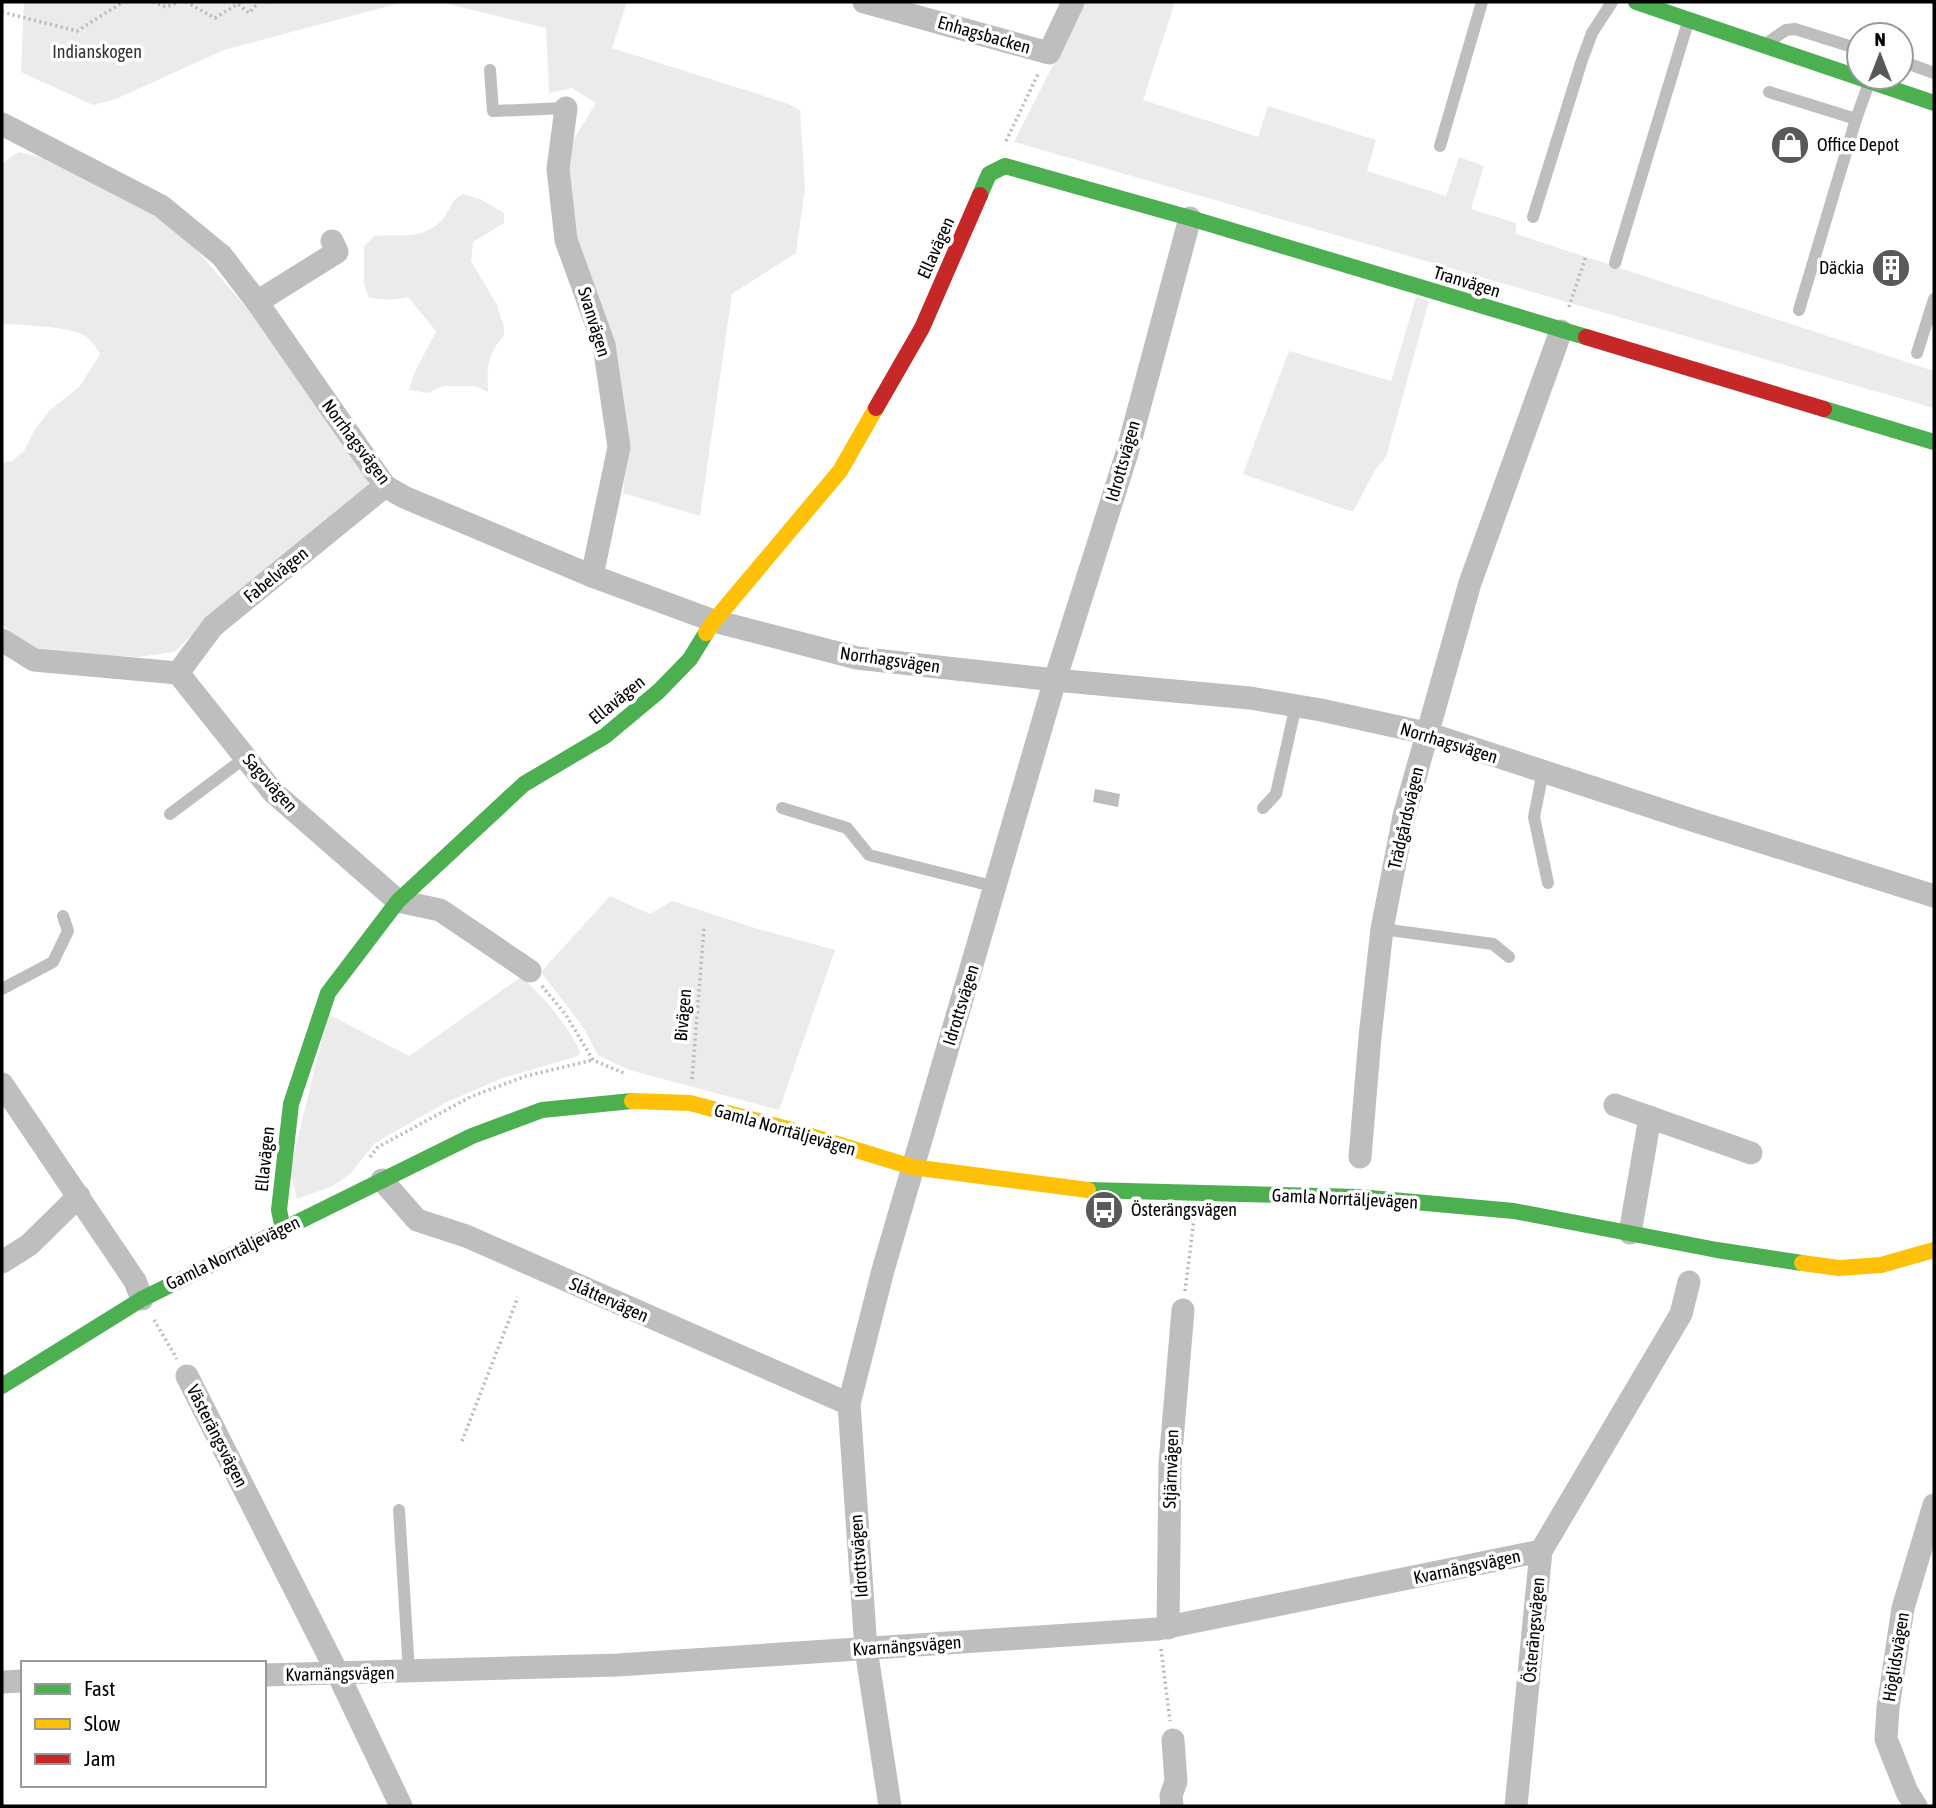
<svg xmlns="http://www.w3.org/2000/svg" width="1936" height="1808" viewBox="0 0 1936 1808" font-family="'Asap Condensed',sans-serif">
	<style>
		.green { fill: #ebebeb }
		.water { fill: #bdbdbd }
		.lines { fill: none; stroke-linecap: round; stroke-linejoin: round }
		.path { stroke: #b9b9b9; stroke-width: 3.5; stroke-dasharray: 2 3.5; stroke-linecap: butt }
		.lane { stroke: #bebebe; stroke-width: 12 }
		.street { stroke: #bebebe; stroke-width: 23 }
		.fast { stroke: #4caf50; stroke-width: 16 }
		.slow { stroke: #ffc107; stroke-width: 16 }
		.jam { stroke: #c62828; stroke-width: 16 }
		.labels { text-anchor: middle; stroke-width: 7; stroke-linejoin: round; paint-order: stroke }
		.street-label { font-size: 18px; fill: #000; stroke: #fff }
		.park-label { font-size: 18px; fill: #313131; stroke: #fff }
		.poi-label { font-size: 18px; fill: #000; stroke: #fff; text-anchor: start }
	</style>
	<rect width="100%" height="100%" fill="#fff"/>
	<!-- green -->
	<g class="green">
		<path d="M 24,2 L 404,2 L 224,50 L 116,99 L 93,105 L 21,72 Z"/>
		<path d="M 440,2 L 627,2 L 612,48 L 786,103 L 800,110 L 805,188 L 796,253 L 732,294 L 700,516 L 623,493 L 626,467 L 564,188 L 569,147 L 596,103 L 572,88 L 549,93 L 546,28 Z"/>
		<path d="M 1085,2 L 1175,2 L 1143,100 L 1258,137 L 1268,106 L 1376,140 L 1367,171 L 1446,196 L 1459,157 L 1484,166 L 1471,209 L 1516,223 L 1516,234 L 1934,371 L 1934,408 L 1014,142 Z"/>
		<path d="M 18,152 L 52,160 L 149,207 L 195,248 L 250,312 L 368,480 L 368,489 L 210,618 L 174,652 L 139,657 L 46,652 L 24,643 L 2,624 L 2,463 L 12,461 L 24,451 L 34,431 L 49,411 L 80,386 L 100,354 C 95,345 90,338 81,334 C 62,326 23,325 2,324 L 2,166 L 3,163 Z"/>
		<path d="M 463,194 L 480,199 L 504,213 L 504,223 L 473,242 L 471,261 L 496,303 L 504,326 L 504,336 C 487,354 487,367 488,392 L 475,386 L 443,386 L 428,393 L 409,390 C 414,369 427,351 436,331 L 408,297 L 391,300 L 369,298 L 364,284 L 364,247 L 374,236 C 397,234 420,240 439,223 C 450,214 449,200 463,194 Z"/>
		<path d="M 1416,297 L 1429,301 L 1386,457 L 1375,470 L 1353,512 L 1243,474 L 1289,351 L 1391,381 Z"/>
		<path d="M 610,896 L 650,914 L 672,901 L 755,928 L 835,950 L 779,1110 L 629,1070 L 598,1055 L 583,1027 L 541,972 Z"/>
		<path d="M 521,977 C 546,999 565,1022 580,1051 L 578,1056 L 500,1079 L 445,1103 L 375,1143 L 351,1173 L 333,1186 L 297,1199 L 290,1170 L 328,1014 L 409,1056 Z"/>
	</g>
	<!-- water -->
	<path class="water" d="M 1095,789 L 1120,794 L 1118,807 L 1093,802 Z"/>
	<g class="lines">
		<!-- path -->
		<g class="path">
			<path d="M 153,2 L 166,7 L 180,2"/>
			<path d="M 186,2 L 215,18 L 238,4 L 249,13 L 259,2"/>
			<path d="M 269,2 L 275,2"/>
			<path d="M 2,12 L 77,31 L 123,2"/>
			<path d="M 1006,141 L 1039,72"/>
			<path d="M 1569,307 L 1586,256"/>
			<path d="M 542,986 L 566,1015 L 593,1060 L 626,1074"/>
			<path d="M 692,1079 L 704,928"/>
			<path d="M 370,1157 L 378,1147 L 470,1097 L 526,1076 L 593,1060"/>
			<path d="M 1185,1291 L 1194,1219"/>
			<path d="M 154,1320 L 177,1359"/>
			<path d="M 462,1441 L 518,1297"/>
			<path d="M 1161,1649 L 1170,1721"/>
		</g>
		<!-- lane -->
		<g class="lane">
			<path d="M 1770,41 L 1786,30 L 1795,29 L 1859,49"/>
			<path d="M 1901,61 L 1934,73"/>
			<path d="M 490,70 L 493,111 L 566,108"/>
			<path d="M 1769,92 L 1856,119"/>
			<path d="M 1440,146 L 1482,2"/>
			<path d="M 1533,217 L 1582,60 L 1592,33 L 1612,2"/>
			<path d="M 1615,263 L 1688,22"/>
			<path d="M 1799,310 L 1856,119 L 1869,83"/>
			<path d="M 1917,353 L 1934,299"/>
			<path d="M 1543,771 L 1534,817 L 1548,883"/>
			<path d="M 782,808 L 847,828 L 869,855 L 996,887"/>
			<path d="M 1263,808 L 1276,794 L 1296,705"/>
			<path d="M 170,814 L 246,757"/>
			<path d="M 1382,929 L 1493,944 L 1509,957"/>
			<path d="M 2,989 L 53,962 L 68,931 L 63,916"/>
			<path d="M 399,1510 L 409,1672"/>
		</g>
		<!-- street -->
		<g class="street">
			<path d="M 864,2 L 1049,53 L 1073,2"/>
			<path d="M 566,108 L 558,169 L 566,240 L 604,345 L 619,447 L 592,576"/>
			<path d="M 2,124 L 161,206 L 222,256 L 257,302 L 385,486 L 404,497 L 592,576 L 714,621 L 857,658 L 1055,680 L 1250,698 L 1321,710 L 1426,733 L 1692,820 L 1934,896"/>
			<path d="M 257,302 L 337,252 L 332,241"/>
			<path d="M 2,640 L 34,660 L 178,673 L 273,792 L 398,901 L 440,910 L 530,971"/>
			<path d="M 178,673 L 213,626 L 385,486"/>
			<path d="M 2,1084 L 135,1281 L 142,1299"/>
			<path d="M 1615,1105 L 1751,1153"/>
			<path d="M 1360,1157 L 1370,1037 L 1382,929 L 1404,816 L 1470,583 L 1561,331"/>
			<path d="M 382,1180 L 417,1220 L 466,1236 L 849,1404"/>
			<path d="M 1630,1233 L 1650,1117"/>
			<path d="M 2,1262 L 29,1245 L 79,1196"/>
			<path d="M 187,1376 L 338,1674 L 401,1806"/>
			<path d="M 1168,1628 L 1170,1464 L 1183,1310"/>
			<path d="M 264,1675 L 618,1665 L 1158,1629 L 1541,1551"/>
			<path d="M 2,1682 L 23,1681"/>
			<path d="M 890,1806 L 866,1649 L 849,1404 L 883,1270 L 1055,680 L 1127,453 L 1190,218"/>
			<path d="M 1172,1806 L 1171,1796 L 1176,1781 L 1173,1740"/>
			<path d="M 1516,1806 L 1541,1551 L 1681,1314 L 1689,1282"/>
			<path d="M 1916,1806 L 1907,1792 L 1886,1739 L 1888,1708 L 1903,1608 L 1934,1505"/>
		</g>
		<!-- fast -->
		<g class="fast">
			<path d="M 1636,2 L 1934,103"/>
			<path d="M 980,195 L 989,174 L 1005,166 L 1190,218 L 1586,337"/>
			<path d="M 1824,409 L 1934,442"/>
			<path d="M 1088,1190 L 1359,1197 L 1514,1211 L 1717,1250 L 1802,1263"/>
			<path d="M 283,1229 L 279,1210 L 291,1104 L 328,993 L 398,901 L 524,784 L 605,736 L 659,691 L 690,659 L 706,633"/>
			<path d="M 2,1386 L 142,1299 L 472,1136 L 542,1110 L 632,1101"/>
		</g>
		<!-- slow -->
		<g class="slow">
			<path d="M 706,633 L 714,621 L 840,471 L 876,408"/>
			<path d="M 632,1101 L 690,1103 L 788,1129 L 912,1167 L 1088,1190"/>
			<path d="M 1802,1263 L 1839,1268 L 1881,1265 L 1934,1250"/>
		</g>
		<!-- jam -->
		<g class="jam">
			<path d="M 1586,337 L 1824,409"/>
			<path d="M 876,408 L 922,328 L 980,195"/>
		</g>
	</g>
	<!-- icons -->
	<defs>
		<g id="shop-disc" transform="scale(2.0125)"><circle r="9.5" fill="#595959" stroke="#fff"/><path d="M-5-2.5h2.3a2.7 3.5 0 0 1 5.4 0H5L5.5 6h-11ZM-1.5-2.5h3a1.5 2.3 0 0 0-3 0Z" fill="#fff"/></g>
		<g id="building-disc" transform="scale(2.0125)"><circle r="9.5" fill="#595959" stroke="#fff"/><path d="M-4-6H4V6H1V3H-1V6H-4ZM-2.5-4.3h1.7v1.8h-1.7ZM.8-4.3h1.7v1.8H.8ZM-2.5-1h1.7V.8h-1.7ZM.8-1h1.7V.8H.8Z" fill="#fff"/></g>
		<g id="bus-disc" transform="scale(2.0125)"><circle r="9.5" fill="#595959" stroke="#fff"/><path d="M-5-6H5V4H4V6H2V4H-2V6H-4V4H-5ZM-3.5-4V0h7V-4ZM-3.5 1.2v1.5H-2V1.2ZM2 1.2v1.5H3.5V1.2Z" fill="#fff"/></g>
	</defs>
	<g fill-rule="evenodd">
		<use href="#shop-disc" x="1790" y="145"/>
		<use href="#building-disc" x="1891" y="268"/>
		<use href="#bus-disc" x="1104" y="1210"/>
	</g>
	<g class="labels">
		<!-- street labels -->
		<g class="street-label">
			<text transform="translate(984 35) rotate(16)" y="6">Enhagsbacken</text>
			<text transform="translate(936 248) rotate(-66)" y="6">Ellavägen</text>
			<text transform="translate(1467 282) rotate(17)" y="6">Tranvägen</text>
			<text transform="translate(594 322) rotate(73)" y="6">Svanvägen</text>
			<text transform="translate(356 442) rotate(53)" y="6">Norrhagsvägen</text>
			<text transform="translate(1123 461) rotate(-74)" y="6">Idrottsvägen</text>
			<text transform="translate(276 575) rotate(-39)" y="6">Fabelvägen</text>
			<text transform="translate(890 660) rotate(8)" y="6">Norrhagsvägen</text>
			<text transform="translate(617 700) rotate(-39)" y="6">Ellavägen</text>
			<text transform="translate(1449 743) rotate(17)" y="6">Norrhagsvägen</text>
			<text transform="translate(270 783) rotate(48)" y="6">Sagovägen</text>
			<text transform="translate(1406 818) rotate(-77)" y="6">Trädgårdsvägen</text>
			<text transform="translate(961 1005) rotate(-73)" y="6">Idrottsvägen</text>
			<text transform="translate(683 1015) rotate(-85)" y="6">Bivägen</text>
			<text transform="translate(785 1130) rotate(16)" y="6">Gamla Norrtäljevägen</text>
			<text transform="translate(265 1159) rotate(-84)" y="6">Ellavägen</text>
			<text transform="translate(1345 1199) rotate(3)" y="6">Gamla Norrtäljevägen</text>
			<text transform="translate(233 1253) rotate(-26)" y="6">Gamla Norrtäljevägen</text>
			<text transform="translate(609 1300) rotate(24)" y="6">Slåttervägen</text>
			<text transform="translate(217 1436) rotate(63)" y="6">Västerängsvägen</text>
			<text transform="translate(1171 1469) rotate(-88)" y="6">Stjärnvägen</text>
			<text transform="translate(859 1556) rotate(-94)" y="6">Idrottsvägen</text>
			<text transform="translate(1467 1567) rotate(-12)" y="6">Kvarnängsvägen</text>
			<text transform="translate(1534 1630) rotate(-85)" y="6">Österängsvägen</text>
			<text transform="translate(907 1646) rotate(-4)" y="6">Kvarnängsvägen</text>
			<text transform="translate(1896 1657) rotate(-81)" y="6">Höglidsvägen</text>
			<text transform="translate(340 1674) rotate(-1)" y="6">Kvarnängsvägen</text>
		</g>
		<!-- park labels -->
		<g class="park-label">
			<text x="97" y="58">Indianskogen</text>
		</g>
		<!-- poi labels -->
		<g class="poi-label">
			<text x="1817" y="151">Office Depot</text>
			<text x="1864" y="274" text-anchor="end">Däckia</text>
			<text x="1131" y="1216">Österängsvägen</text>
		</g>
	</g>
	<!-- border -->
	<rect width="1936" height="1808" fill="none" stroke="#000000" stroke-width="7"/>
	<!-- legend -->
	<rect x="21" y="1661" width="245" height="126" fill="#ffffff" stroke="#999999" stroke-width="2"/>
	<rect x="35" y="1684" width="35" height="10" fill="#4caf50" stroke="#999999" stroke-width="2"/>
	<text x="84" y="1696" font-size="21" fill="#000000">Fast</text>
	<rect x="35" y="1719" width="35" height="10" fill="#ffc107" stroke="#999999" stroke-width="2"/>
	<text x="84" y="1731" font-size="21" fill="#000000">Slow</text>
	<rect x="35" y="1754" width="35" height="10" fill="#c62828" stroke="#999999" stroke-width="2"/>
	<text x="84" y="1766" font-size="21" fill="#000000">Jam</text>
	<!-- north arrow -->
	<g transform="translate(1880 56)"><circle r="33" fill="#ffffff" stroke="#999999" stroke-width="2"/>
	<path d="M0-5L12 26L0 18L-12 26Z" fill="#595959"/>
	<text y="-10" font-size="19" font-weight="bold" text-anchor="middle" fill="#000000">N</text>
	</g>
</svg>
